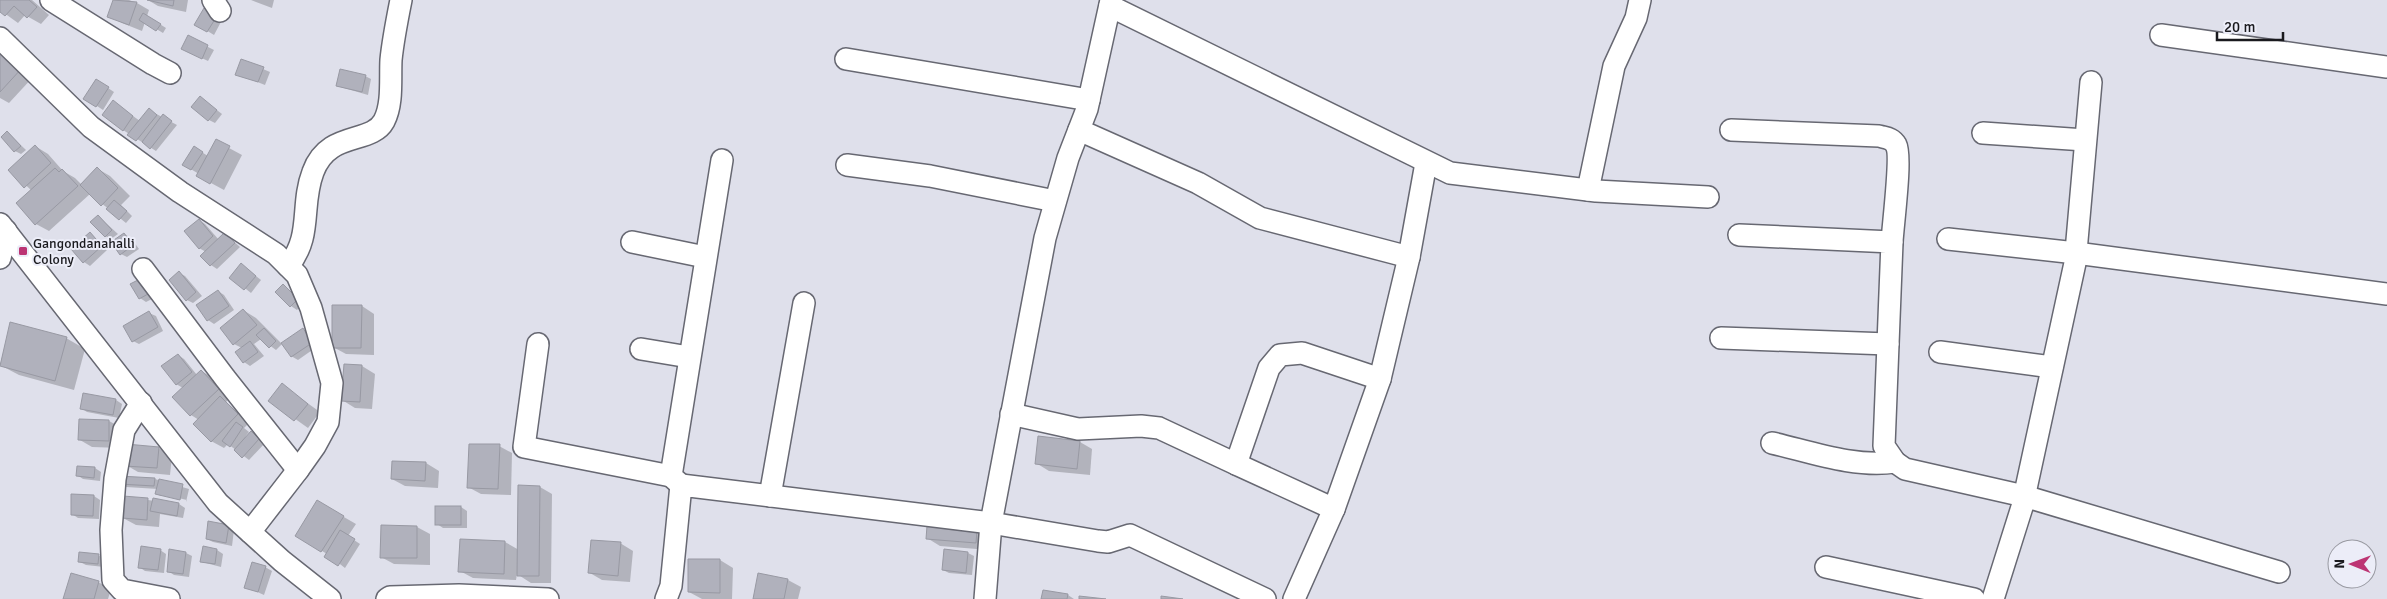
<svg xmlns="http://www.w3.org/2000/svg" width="2387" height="599" viewBox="0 0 2387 599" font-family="Signika,sans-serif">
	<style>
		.shadow { fill: #0003 }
		.building { fill: #b0b1bc; stroke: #9899a3 }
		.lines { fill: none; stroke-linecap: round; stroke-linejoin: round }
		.minor-casing { stroke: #676872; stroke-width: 24 }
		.minor { stroke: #fff; stroke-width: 21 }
		.poi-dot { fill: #bc3473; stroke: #ecedf8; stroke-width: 2 }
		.labels { text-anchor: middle; stroke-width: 4; stroke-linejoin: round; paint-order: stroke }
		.poi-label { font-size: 14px; fill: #1a1a1e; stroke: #ecedf8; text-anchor: start }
	</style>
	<rect width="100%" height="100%" fill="#dfe0eb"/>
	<!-- shadow -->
	<g class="shadow">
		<path d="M 0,0 L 32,0 L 49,15 L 41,24 L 25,15 L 18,23 L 0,10 Z"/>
		<path d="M 114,0 L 129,0 L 137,3 L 149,10 L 147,16 L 166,28 L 163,33 L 145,22 L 142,31 L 122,23 L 109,16 Z"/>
		<path d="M 148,0 L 188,0 L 186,12 L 158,6 Z"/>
		<path d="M 251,0 L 274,0 L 272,8 Z"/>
		<path d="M 204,10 L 222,20 L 214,35 L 196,24 Z"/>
		<path d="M 188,37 L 214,50 L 208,61 L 189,52 Z"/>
		<path d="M 0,38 L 34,76 L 9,103 L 0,98 Z"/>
		<path d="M 242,60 L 270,72 L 265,85 L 237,74 Z"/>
		<path d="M 365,76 L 371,79 L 368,95 L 337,86 Z"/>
		<path d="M 96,80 L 114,92 L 103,110 L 85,98 Z"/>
		<path d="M 201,98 L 222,114 L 215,123 L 209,120 Z"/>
		<path d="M 119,106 L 140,121 L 149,110 L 177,125 L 156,151 L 123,130 Z"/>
		<path d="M 8,133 L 26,150 L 21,154 L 15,151 Z"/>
		<path d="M 216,141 L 242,155 L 224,190 L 198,176 L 199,174 L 184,165 L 195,148 L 208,156 Z"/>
		<path d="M 35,146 L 48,154 L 63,171 L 75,178 L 82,185 L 98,169 L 110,176 L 130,196 L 121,205 L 132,216 L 126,223 L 90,194 L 49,231 L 36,224 L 18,204 L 32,191 L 10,170 Z"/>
		<path d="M 98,216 L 118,234 L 111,239 L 105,236 Z"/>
		<path d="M 199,220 L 205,224 L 219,240 L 225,234 L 240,247 L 217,269 L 211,265 L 206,252 L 199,248 Z"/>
		<path d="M 90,233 L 107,250 L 90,266 L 84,262 Z"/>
		<path d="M 124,234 L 131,238 L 139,249 L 127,257 L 121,254 Z"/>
		<path d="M 247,269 L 261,280 L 251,293 L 231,277 Z"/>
		<path d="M 179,273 L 185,276 L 202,296 L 193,303 L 187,300 Z"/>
		<path d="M 140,280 L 154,298 L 146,302 L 140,298 Z"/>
		<path d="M 283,285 L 303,303 L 297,310 L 291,306 Z"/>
		<path d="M 218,291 L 224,295 L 234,310 L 214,324 L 208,320 L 197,306 Z"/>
		<path d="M 362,306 L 374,314 L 374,355 L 346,354 L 333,347 Z"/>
		<path d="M 243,310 L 256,318 L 282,344 L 276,350 L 261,339 L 254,344 L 264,356 L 250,366 L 244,362 L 242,348 L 234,344 Z"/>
		<path d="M 149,313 L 156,316 L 163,331 L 139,344 L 133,341 Z"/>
		<path d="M 11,323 L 66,338 L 85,349 L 74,390 L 19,375 L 0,365 Z"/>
		<path d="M 303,330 L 309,334 L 318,346 L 298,360 L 291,356 Z"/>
		<path d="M 178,355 L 184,359 L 197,375 L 201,371 L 214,378 L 231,397 L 226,402 L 250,422 L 244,428 L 249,432 L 245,437 L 251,433 L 265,443 L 249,460 L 228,444 L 224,448 L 211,441 L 199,420 L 191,415 L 183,388 L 176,384 Z"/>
		<path d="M 362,366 L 375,374 L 372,409 L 355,408 L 342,400 Z"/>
		<path d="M 282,385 L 320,412 L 308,428 L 270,401 Z"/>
		<path d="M 116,400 L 122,404 L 119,418 L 87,412 L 81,408 Z"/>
		<path d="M 80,420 L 109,421 L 122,428 L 121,448 L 92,447 L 80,440 Z"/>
		<path d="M 1080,442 L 1092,449 L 1090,475 L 1049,471 L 1036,463 Z"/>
		<path d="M 499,446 L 512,453 L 511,495 L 481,494 L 468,487 Z"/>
		<path d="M 159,448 L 172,456 L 170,475 L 138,472 L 126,465 Z"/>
		<path d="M 426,463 L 439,471 L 438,488 L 405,486 L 392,479 Z"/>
		<path d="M 95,468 L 101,472 L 100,481 L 83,479 L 77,475 Z"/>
		<path d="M 155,479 L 189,489 L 186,502 L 187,500 L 161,494 L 161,496 L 156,494 L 158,489 L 126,487 L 120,484 Z"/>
		<path d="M 540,487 L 552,494 L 551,583 L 531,583 L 517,574 L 516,580 L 473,578 L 460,571 L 505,542 L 519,550 Z"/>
		<path d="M 94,496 L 100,500 L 99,519 L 78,518 L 72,514 Z"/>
		<path d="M 124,497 L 179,504 L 185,508 L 183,518 L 160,514 L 159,527 L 136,525 L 123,518 Z"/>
		<path d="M 437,507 L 461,507 L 467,511 L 467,528 L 443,528 L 437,524 Z"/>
		<path d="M 330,509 L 356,524 L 348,536 L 360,544 L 345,568 L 327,554 L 296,535 Z"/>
		<path d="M 228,526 L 234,530 L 232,546 L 213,542 L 207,539 Z"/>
		<path d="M 382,526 L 417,527 L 430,534 L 430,565 L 394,564 L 381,557 Z"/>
		<path d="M 977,531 L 990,538 L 989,550 L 940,546 L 927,538 Z"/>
		<path d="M 620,543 L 633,551 L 630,582 L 602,580 L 590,573 Z"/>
		<path d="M 160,550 L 166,554 L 164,573 L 145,571 L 139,567 Z"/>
		<path d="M 217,550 L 223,554 L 221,567 L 202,562 Z"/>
		<path d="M 171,551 L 186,553 L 192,556 L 189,577 L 174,575 L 168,571 Z"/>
		<path d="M 968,553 L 974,556 L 972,575 L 949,573 L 943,570 Z"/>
		<path d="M 98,555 L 104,559 L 104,567 L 86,565 L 80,562 Z"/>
		<path d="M 689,560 L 720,560 L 733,568 L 732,599 L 702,599 L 689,592 Z"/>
		<path d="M 265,567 L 272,571 L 264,595 L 246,587 Z"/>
		<path d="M 759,574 L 788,580 L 801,587 L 798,599 L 756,599 Z"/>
		<path d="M 98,582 L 111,589 L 108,599 L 64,599 Z"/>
		<path d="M 1044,591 L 1068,595 L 1074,599 L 1042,599 Z"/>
	</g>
	<!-- building -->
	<g class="building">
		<path d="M 0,0 L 29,0 L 37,7 L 27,18 L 14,6 L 5,16 L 0,12 Z"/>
		<path d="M 113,0 L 137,2 L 129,25 L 107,17 Z"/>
		<path d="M 147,0 L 174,0 L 173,6 Z"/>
		<path d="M 204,8 L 217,16 L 207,32 L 194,25 Z"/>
		<path d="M 143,13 L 161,24 L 156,31 L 139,20 Z"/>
		<path d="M 188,35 L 208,45 L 202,59 L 181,49 Z"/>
		<path d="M 0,48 L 22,68 L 0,92 Z"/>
		<path d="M 241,59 L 264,67 L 258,82 L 235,75 Z"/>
		<path d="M 340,69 L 366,75 L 362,92 L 336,86 Z"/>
		<path d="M 96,79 L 109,87 L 96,107 L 83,99 Z"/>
		<path d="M 200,96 L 217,110 L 208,121 L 191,107 Z"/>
		<path d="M 113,100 L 133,116 L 123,131 L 102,115 Z"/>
		<path d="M 149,108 L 157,115 L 136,141 L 127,135 Z"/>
		<path d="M 163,114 L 172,121 L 150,149 L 142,142 Z"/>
		<path d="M 7,131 L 21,146 L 14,152 L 1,137 Z"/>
		<path d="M 216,139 L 230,146 L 210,184 L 196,176 Z"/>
		<path d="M 35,145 L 51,163 L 24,188 L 8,170 Z"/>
		<path d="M 194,146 L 203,152 L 191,170 L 182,165 Z"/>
		<path d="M 97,167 L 118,188 L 101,206 L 80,185 Z"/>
		<path d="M 55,168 L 59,172 L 62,169 L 78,186 L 35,225 L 16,203 Z"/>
		<path d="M 114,200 L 127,211 L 119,220 L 106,209 Z"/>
		<path d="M 98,215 L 112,230 L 105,237 L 90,222 Z"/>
		<path d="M 199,219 L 213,236 L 199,249 L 184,231 Z"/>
		<path d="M 90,232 L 102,246 L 83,263 L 71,249 Z"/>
		<path d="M 225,232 L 235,243 L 210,266 L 200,256 Z"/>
		<path d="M 124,233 L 133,245 L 120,255 L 111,242 Z"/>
		<path d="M 241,263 L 256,276 L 244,290 L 229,278 Z"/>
		<path d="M 179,271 L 196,292 L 186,301 L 169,280 Z"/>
		<path d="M 140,279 L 148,294 L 139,299 L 130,284 Z"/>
		<path d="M 283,284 L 298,299 L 290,307 L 275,292 Z"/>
		<path d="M 218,290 L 229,306 L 207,321 L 196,305 Z"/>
		<path d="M 332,305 L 362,305 L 361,348 L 332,348 Z"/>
		<path d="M 243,309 L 257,325 L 233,345 L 220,328 Z"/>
		<path d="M 149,311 L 158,327 L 132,342 L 123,326 Z"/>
		<path d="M 10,322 L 67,337 L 55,381 L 0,366 Z"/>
		<path d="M 264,328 L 276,341 L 269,348 L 256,335 Z"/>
		<path d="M 303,328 L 312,343 L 291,357 L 281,343 Z"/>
		<path d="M 250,341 L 258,352 L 243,363 L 235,352 Z"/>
		<path d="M 178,354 L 192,372 L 176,385 L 161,366 Z"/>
		<path d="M 344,364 L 362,365 L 360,402 L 341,401 Z"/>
		<path d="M 201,370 L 219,389 L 190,416 L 172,397 Z"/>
		<path d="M 282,383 L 308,404 L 294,421 L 268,401 Z"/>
		<path d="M 83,393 L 116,399 L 113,415 L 80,409 Z"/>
		<path d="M 220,396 L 238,414 L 211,442 L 193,424 Z"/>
		<path d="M 79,419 L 109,420 L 109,441 L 78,440 Z"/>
		<path d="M 236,422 L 243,427 L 230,447 L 222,441 Z"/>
		<path d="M 251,431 L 259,439 L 242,458 L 234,450 Z"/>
		<path d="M 1038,436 L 1080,441 L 1077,469 L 1035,464 Z"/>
		<path d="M 126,444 L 159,447 L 157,468 L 124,466 Z"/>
		<path d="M 469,444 L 500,444 L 498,489 L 467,488 Z"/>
		<path d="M 392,461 L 426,462 L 425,481 L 391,479 Z"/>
		<path d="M 77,466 L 95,467 L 94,478 L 76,476 Z"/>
		<path d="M 119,476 L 155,478 L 154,486 L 119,484 Z"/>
		<path d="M 159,479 L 183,484 L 180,500 L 155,494 Z"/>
		<path d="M 518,485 L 540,486 L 539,576 L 517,576 Z"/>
		<path d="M 71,494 L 94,495 L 93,516 L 71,515 Z"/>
		<path d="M 123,496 L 148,498 L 147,520 L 122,518 Z"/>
		<path d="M 153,498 L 179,503 L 177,516 L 150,511 Z"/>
		<path d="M 317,500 L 344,516 L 321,552 L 295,536 Z"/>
		<rect x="435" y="506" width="26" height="19"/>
		<path d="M 208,521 L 229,525 L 226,543 L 206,539 Z"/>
		<path d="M 381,525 L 417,526 L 417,558 L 380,558 Z"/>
		<path d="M 927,526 L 977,530 L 976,543 L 926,539 Z"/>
		<path d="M 340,530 L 355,539 L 338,566 L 324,557 Z"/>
		<path d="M 460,539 L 505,541 L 504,574 L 458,572 Z"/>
		<path d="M 591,540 L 621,542 L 618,576 L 588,573 Z"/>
		<path d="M 141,546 L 161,549 L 158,570 L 138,568 Z"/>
		<path d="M 203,546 L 217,549 L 215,564 L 200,562 Z"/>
		<path d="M 169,549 L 186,552 L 183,574 L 167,572 Z"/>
		<path d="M 944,549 L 968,552 L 966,573 L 942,570 Z"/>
		<path d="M 79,552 L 99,554 L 98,564 L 78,562 Z"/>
		<path d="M 688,559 L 720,559 L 720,593 L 688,592 Z"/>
		<path d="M 252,562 L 266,566 L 258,592 L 244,588 Z"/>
		<path d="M 71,573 L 99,581 L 94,599 L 63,599 Z"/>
		<path d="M 758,573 L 788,579 L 784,599 L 753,599 Z"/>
		<path d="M 1043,590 L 1068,594 L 1067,599 L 1041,599 Z"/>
		<path d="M 1079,596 L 1106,599 L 1079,599 Z"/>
		<path d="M 1161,596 L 1183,599 L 1161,599 Z"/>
	</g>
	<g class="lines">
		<!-- minor casing -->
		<g class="minor-casing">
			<g id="minor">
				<path d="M 51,0 L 153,64 L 170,73"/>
				<path d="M 213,0 L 220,11"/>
				<path d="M 1110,6 L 1450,173 L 1596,191 L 1708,197"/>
				<path d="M 2161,35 L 2387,67"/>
				<path d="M 0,38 L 91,127 L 180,192 L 276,254 L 297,275 L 311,308 L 332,383 L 328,422 L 315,446 L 298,470 L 250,532"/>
				<path d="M 846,59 L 1089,100"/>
				<path d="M 1079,130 L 1198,183 L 1260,218 L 1409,257"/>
				<path d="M 1731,130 L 1879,136 C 1886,138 1892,138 1896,145 C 1902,156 1893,224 1892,242"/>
				<path d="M 1983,133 L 2085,140"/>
				<path d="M 847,165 L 930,176 L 1055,201"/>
				<path d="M 1588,190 L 1614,66 L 1636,18 L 1640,0"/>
				<path d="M 0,224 L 218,503 L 282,561 L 330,599"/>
				<path d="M 1739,235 L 1892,242 L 1884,446 L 1895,462 L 1905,469 L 2024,496 L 2279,572"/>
				<path d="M 1948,239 L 2076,253 L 2387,294"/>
				<path d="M 632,242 L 705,257"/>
				<path d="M 0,258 L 6,231"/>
				<path d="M 288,266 C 313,236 300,206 313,172 C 328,130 371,145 384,121 C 393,104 390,79 391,60 C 393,40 397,20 401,0"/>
				<path d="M 143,269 L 225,378 L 298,470"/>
				<path d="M 1721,338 L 1888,344"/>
				<path d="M 538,344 L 524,447 L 671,476"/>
				<path d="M 641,349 L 689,357"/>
				<path d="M 1940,352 L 2052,367"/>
				<path d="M 141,403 L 124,430 L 115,479 L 111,530 L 113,580 L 122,590 L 169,599"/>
				<path d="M 1011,414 L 1078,429 L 1141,426 L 1159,428 L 1236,464"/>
				<path d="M 1772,443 C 1811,452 1855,468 1895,462"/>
				<path d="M 681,485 L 671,476 L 722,160"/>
				<path d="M 770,496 L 804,303"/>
				<path d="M 1334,509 L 1236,464 L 1269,368 L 1280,355 L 1302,353 L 1380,379"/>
				<path d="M 1826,567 L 1974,599"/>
				<path d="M 387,599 L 390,597 L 459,595 L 548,599"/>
				<path d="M 666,599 L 671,586 L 681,485 L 991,523 L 1098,541 L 1108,542 L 1130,535 L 1265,599"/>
				<path d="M 985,599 L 991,523 L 1045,238 L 1068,158 L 1087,109 L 1111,0"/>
				<path d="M 1294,599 L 1334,509 L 1380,379 L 1409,257 L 1426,163"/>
				<path d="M 1993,599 L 2022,507 L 2075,263 L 2091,82"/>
			</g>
		</g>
		<!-- minor -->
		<use href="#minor" class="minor"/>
	</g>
	<!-- markers -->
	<rect class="poi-dot" x="18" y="246" width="10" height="10" rx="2.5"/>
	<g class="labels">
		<!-- poi labels -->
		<g class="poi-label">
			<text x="33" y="248">Gangondanahalli<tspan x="33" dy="16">Colony</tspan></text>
		</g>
	</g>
	<!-- north arrow -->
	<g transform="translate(2352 564) rotate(271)"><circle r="24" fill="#ecedf8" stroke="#9899a1"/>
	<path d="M0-4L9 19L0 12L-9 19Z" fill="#bc3473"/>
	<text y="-8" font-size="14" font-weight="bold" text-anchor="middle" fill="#1a1a1e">N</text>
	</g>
	<!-- scale -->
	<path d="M2217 32v8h66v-8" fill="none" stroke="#1a1a1e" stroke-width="2.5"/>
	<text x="2224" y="32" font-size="15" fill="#1a1a1e" stroke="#ecedf8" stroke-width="4" paint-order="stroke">20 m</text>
</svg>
